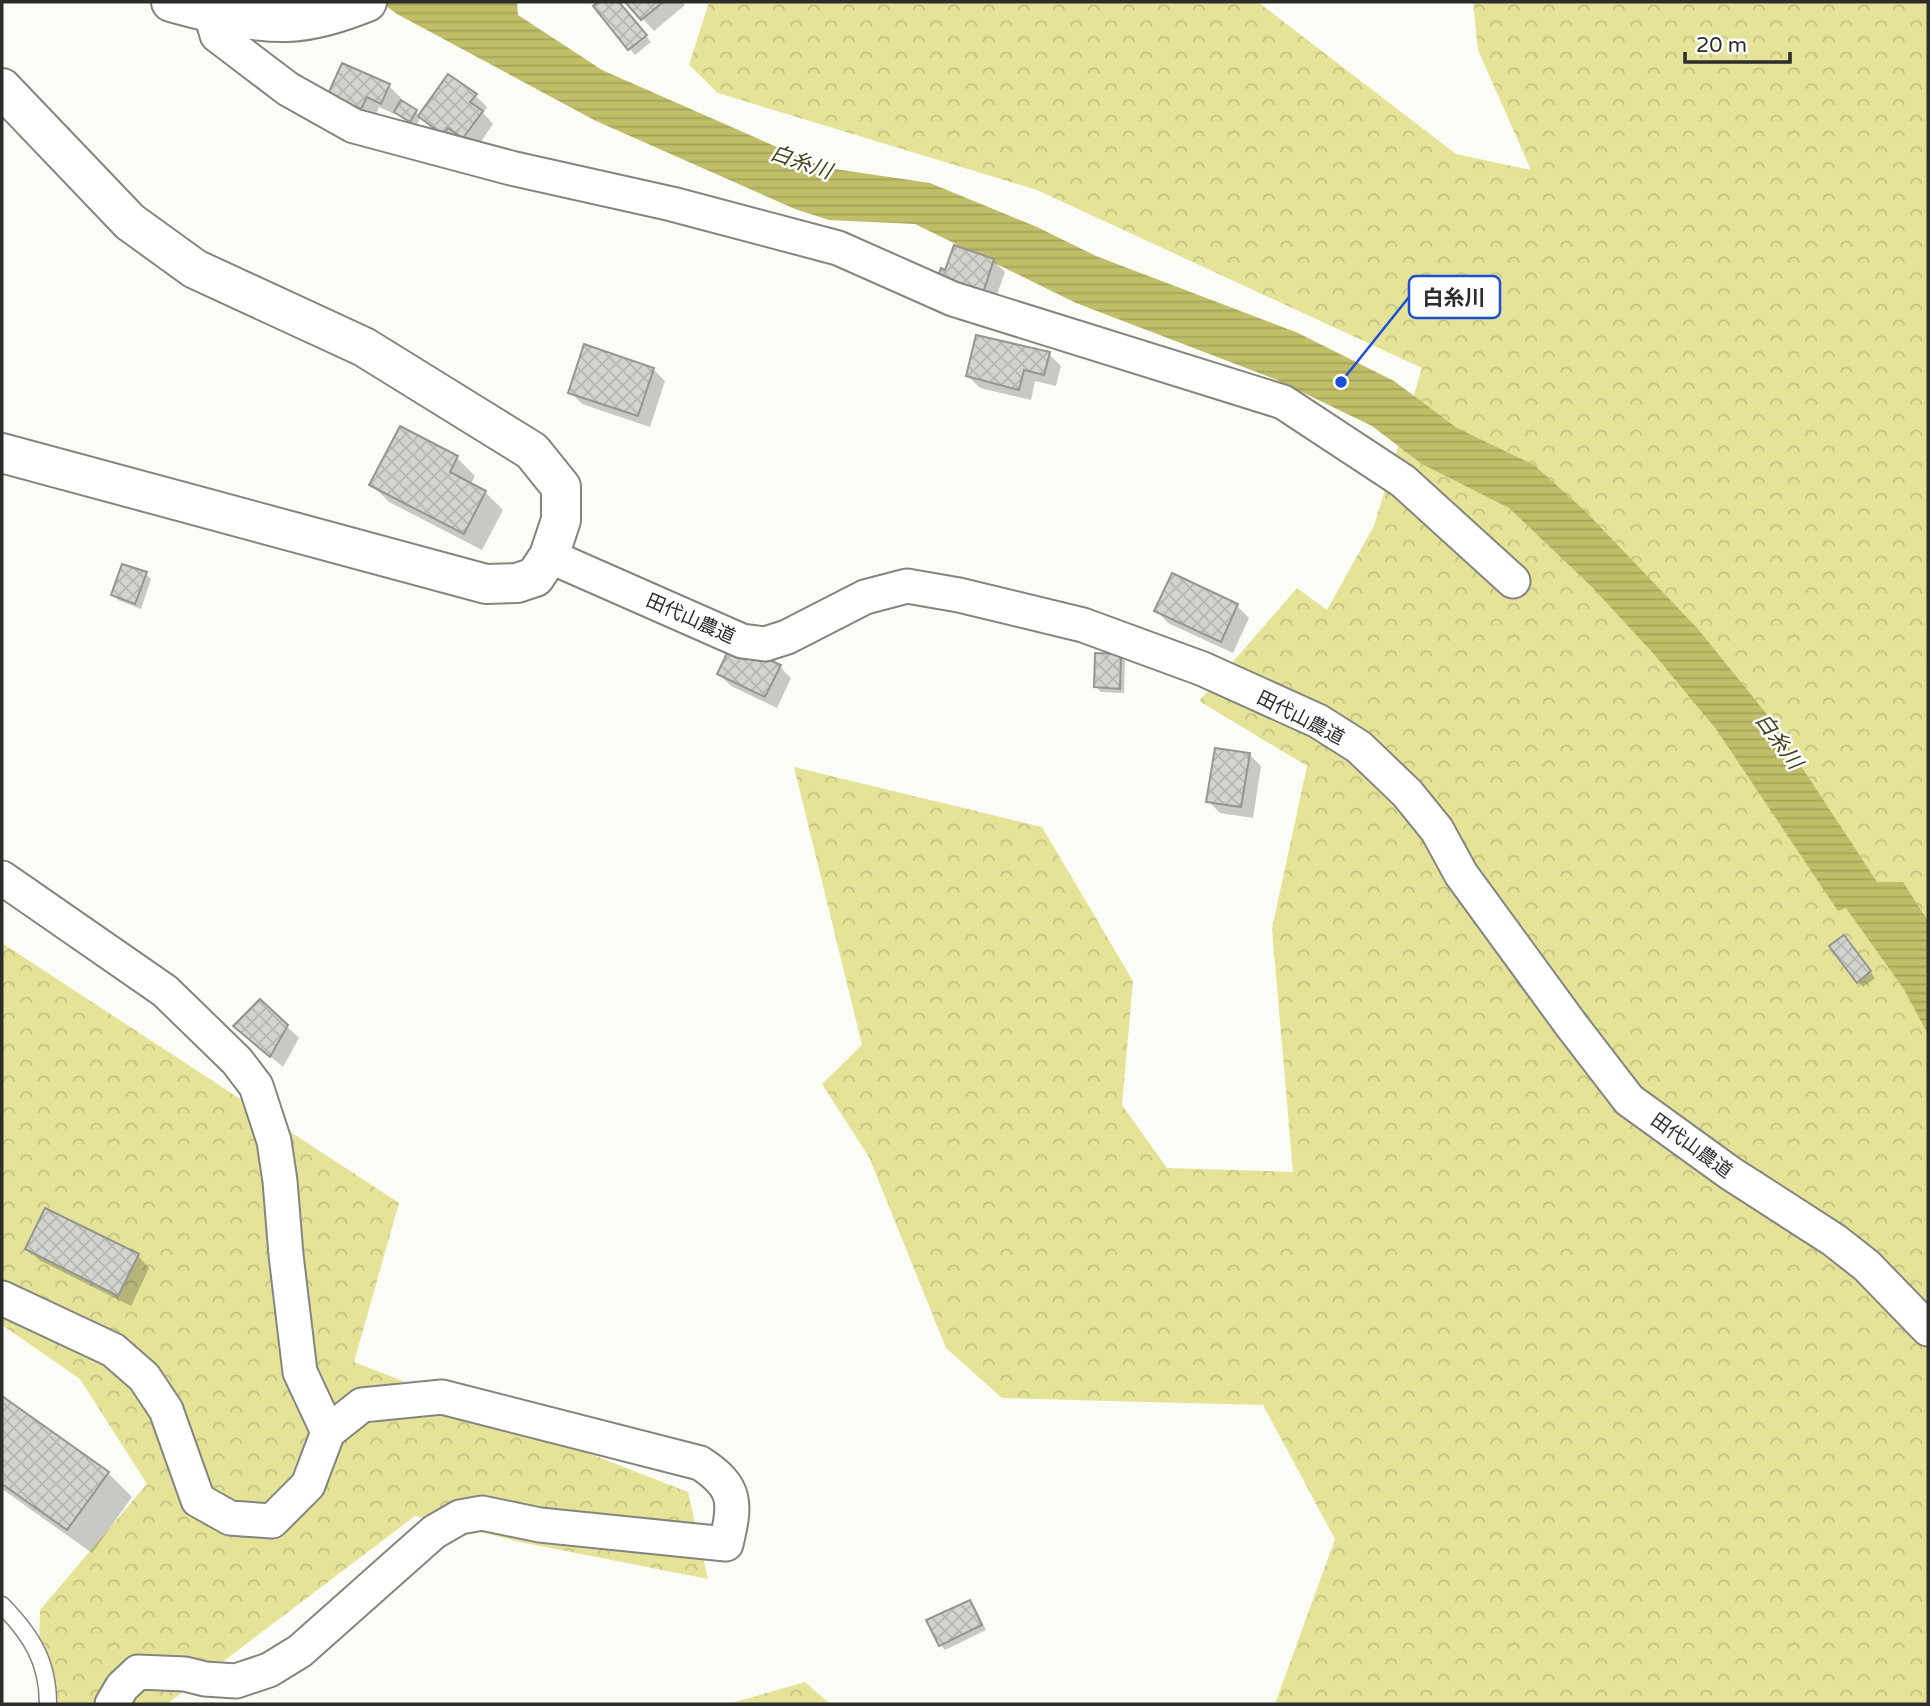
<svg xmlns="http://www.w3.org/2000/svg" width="1930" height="1706" viewBox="0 0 1930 1706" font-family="'Varela Round','Noto Sans JP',sans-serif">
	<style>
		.forest { fill: url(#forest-crowns) }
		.water { fill: url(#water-rules) }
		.shadow { fill: #0003 }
		.building { fill: url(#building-cross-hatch); stroke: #969691; stroke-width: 2 }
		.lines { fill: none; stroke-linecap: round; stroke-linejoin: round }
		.lane-casing { stroke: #85857f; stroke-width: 19 }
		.street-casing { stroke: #85857f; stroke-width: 37 }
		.secondary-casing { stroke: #85857f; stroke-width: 42 }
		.lane { stroke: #fff; stroke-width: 16 }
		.street { stroke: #fff; stroke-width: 33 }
		.secondary { stroke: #fff; stroke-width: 38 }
		.labels { text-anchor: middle; stroke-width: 5; stroke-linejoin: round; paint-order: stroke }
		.street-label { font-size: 19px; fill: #2c2c2a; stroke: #fffffe }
		.water-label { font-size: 21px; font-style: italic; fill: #42411c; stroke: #fffffe }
		.leader { fill: none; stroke: #1d4ed8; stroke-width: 2.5 }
		.callout-dot { fill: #1d4ed8; stroke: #fffffe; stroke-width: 2.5 }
		.callout { fill: #fffffe; stroke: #1d4ed8; stroke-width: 2.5 }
		.callout-label { font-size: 21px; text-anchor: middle; font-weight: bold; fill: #2c2c2a }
	</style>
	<defs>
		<pattern id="forest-crowns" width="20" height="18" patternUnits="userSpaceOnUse" patternTransform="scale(1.75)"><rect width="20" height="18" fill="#e4e398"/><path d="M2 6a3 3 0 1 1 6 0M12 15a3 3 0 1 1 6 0" fill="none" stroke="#c4c383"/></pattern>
		<pattern id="water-rules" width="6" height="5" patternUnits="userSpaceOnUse" patternTransform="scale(1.75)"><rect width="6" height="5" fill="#c0be68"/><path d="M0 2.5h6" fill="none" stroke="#a5a35a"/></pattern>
		<pattern id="building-cross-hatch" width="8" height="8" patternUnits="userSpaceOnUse" patternTransform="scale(1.75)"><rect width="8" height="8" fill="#d4d4cf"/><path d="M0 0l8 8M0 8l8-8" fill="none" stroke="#b6b6b2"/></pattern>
	</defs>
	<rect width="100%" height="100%" fill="#fcfcf6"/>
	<!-- forest -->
	<g class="forest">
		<path d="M 709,2 L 1258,2 L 1456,154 L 1531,170 L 1478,50 L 1473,2 L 1928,2 L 1928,1704 L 1275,1704 L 1335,1539 L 1263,1405 L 1002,1398 L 946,1348 L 869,1157 L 822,1084 L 862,1045 L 794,767 L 1042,827 L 1133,981 L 1122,1105 L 1167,1168 L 1293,1172 L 1272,929 L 1307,766 L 1199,701 L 1297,588 L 1327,610 L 1374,526 L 1422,368 L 1037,190 L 718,93 L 689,65 Z"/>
		<path d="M 2,943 L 399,1203 L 354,1362 L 688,1492 L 708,1579 L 520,1542 L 415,1516 L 167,1704 L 38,1704 L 40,1610 L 147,1484 L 80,1379 L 2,1325 Z"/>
		<path d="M 805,1682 L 830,1704 L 728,1704 Z"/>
	</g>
	<!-- water -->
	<path class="water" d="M 380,2 L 517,2 L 518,15 L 602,70 L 811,162 L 828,168 L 930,183 L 1037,227 L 1096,256 L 1298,333 L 1394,381 L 1457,428 L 1534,465 L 1585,511 L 1698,629 L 1769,717 L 1877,882 L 1903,882 L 1928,921 L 1928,1034 L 1903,988 L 1846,908 L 1838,911 L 1716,729 L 1653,653 L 1591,586 L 1509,508 L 1422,464 L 1372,426 L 1277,380 L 1076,303 L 915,224 L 829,220 L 795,209 L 596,121 L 397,14 Z"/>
	<!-- shadow -->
	<g class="shadow">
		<path d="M 601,2 L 618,2 L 651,42 L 635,55 L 595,6 Z"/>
		<path d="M 627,2 L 682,2 L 685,5 L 654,31 Z"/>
		<path d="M 389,86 L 401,98 L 400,101 L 421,116 L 475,95 L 487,107 L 483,113 L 493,124 L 476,149 L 456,145 L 421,117 L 416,126 L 395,111 L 394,114 L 379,107 L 373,122 L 341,107 Z"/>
		<path d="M 993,260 L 1005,272 L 994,303 L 940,276 Z"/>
		<path d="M 1049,354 L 1061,366 L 1056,386 L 1035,381 L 1031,400 L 980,388 L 968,376 Z"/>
		<path d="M 653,369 L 665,381 L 650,427 L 582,404 L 570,392 Z"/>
		<path d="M 457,458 L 475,476 L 471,484 L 485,492 L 503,510 L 482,550 L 389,502 L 371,484 Z"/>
		<path d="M 146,574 L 151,579 L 141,609 L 118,600 L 113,595 Z"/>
		<path d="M 1173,576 L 1237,606 L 1249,618 L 1233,653 L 1168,623 L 1157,611 Z"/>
		<path d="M 1120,656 L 1125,661 L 1124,693 L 1101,692 L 1096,687 Z"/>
		<path d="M 780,667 L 791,678 L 777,708 L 731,686 L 719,674 Z"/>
		<path d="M 1249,754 L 1261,766 L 1253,818 L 1220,813 L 1208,801 Z"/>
		<path d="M 1849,943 L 1875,978 L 1863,987 L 1858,981 Z"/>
		<path d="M 260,1001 L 299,1038 L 283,1067 L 247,1037 Z"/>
		<path d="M 27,1248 L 138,1256 L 149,1268 L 131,1306 L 39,1260 Z"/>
		<path d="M 2,1398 L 108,1473 L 132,1497 L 92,1553 L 2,1489 Z"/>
		<path d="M 969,1602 L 975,1607 L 986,1630 L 945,1650 L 940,1645 Z"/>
	</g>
	<!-- building -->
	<g class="building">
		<path d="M 598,2 L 619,2 L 647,35 L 628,50 L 593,6 Z"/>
		<path d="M 625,2 L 663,2 L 641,20 Z"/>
		<path d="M 342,63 L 390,84 L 381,104 L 367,97 L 360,111 L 327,96 Z"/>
		<path d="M 448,74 L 477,94 L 470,102 L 483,111 L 463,138 L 448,128 L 443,135 L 418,116 Z"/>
		<path d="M 401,100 L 417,110 L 410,122 L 394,112 Z"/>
		<path d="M 954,245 L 994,259 L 983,293 L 938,277 L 941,268 L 945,270 Z"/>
		<path d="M 976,335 L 1050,352 L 1044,375 L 1024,370 L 1019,390 L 966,376 Z"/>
		<path d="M 584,344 L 654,368 L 638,416 L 568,393 Z"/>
		<path d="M 400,426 L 458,456 L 450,472 L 486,491 L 464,534 L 369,485 Z"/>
		<path d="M 122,564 L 147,572 L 135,604 L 111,595 Z"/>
		<path d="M 1172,573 L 1238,604 L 1221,642 L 1154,611 Z"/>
		<path d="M 732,643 L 781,665 L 765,697 L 717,674 Z"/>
		<path d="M 1095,653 L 1121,654 L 1120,689 L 1094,687 Z"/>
		<path d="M 1215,748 L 1250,753 L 1241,807 L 1206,802 Z"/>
		<path d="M 1844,935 L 1871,971 L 1857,983 L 1829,946 Z"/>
		<path d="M 260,999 L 288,1025 L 270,1057 L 233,1026 Z"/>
		<path d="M 45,1208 L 139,1254 L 118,1296 L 25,1249 Z"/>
		<path d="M 2,1396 L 109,1472 L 67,1530 L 2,1484 Z"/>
		<path d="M 970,1600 L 982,1625 L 939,1646 L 926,1620 Z"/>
	</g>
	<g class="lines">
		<!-- lane casing -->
		<g class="lane-casing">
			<path id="lane" d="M 2,1605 C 31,1635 48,1661 48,1704"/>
		</g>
		<!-- street casing -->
		<g class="street-casing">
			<g id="street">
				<path d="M 211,14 L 217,35 L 288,89 L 354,126 L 511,168 L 672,204 L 838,248 L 953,299 L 1283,402 L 1403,481 L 1513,581"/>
				<path d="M 549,556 L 742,641 L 765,644 L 787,637 L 865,597 L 907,586 L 959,595 L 1083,625 L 1203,669 L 1318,721 L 1359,747 L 1407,793 L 1437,830 L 1461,874 L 1572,1026 L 1629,1100 L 1730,1173 L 1834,1240 L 1867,1266 L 1928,1329"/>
				<path d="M 2,878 L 165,991 L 237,1061 L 256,1086 L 274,1141 L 280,1181 L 286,1255 L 300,1372 L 328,1432 L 308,1485 L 272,1521 L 230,1518 L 198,1500 L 166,1410 L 144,1377 L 113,1350 L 2,1298"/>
				<path d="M 112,1704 L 122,1687 L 138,1672 L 185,1674 L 205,1679 L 236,1681 L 269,1670 L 300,1651 L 434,1532 L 460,1517 L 482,1513 L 540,1525 L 726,1544 C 736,1503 737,1487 700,1463 L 442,1397 L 362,1405 L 328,1432"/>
			</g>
		</g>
		<!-- secondary casing -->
		<g class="secondary-casing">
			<g id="secondary">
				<path d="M 171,2 C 206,12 251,23 288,22 C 313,21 345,11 367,2"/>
				<path d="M 2,88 L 130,222 L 195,269 L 364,347 L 532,451 L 561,487 L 561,520 L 549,556 L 535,577 L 517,583 L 486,584 L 2,453"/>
			</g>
		</g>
		<!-- lane -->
		<use href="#lane" class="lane"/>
		<!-- street -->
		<use href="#street" class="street"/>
		<!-- secondary -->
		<use href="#secondary" class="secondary"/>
	</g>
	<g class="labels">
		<!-- street labels -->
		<g class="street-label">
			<text transform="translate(691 618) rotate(24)" y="7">田代山農道</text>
			<text transform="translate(1301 717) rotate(27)" y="7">田代山農道</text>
			<text transform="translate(1692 1145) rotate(36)" y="7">田代山農道</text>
		</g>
		<!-- water labels -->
		<g class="water-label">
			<text transform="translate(801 162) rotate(19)" y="7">白糸川</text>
			<text transform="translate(1779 741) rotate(54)" y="7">白糸川</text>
		</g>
	</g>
	<!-- callouts -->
	<path class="leader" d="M1341 382L1409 297"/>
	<circle class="callout-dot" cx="1341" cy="382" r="7"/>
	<rect class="callout" x="1409" y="276" width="91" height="42" rx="7"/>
	<g class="callout-label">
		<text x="1454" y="305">白糸川</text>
	</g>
	<!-- border -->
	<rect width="1930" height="1706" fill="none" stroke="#2c2c2a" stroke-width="7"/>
	<!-- scale -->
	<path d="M1685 52v10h105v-10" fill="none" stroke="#2c2c2a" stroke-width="3.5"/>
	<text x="1696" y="52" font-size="21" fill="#2c2c2a" stroke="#fffffe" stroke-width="5" paint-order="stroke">20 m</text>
</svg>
